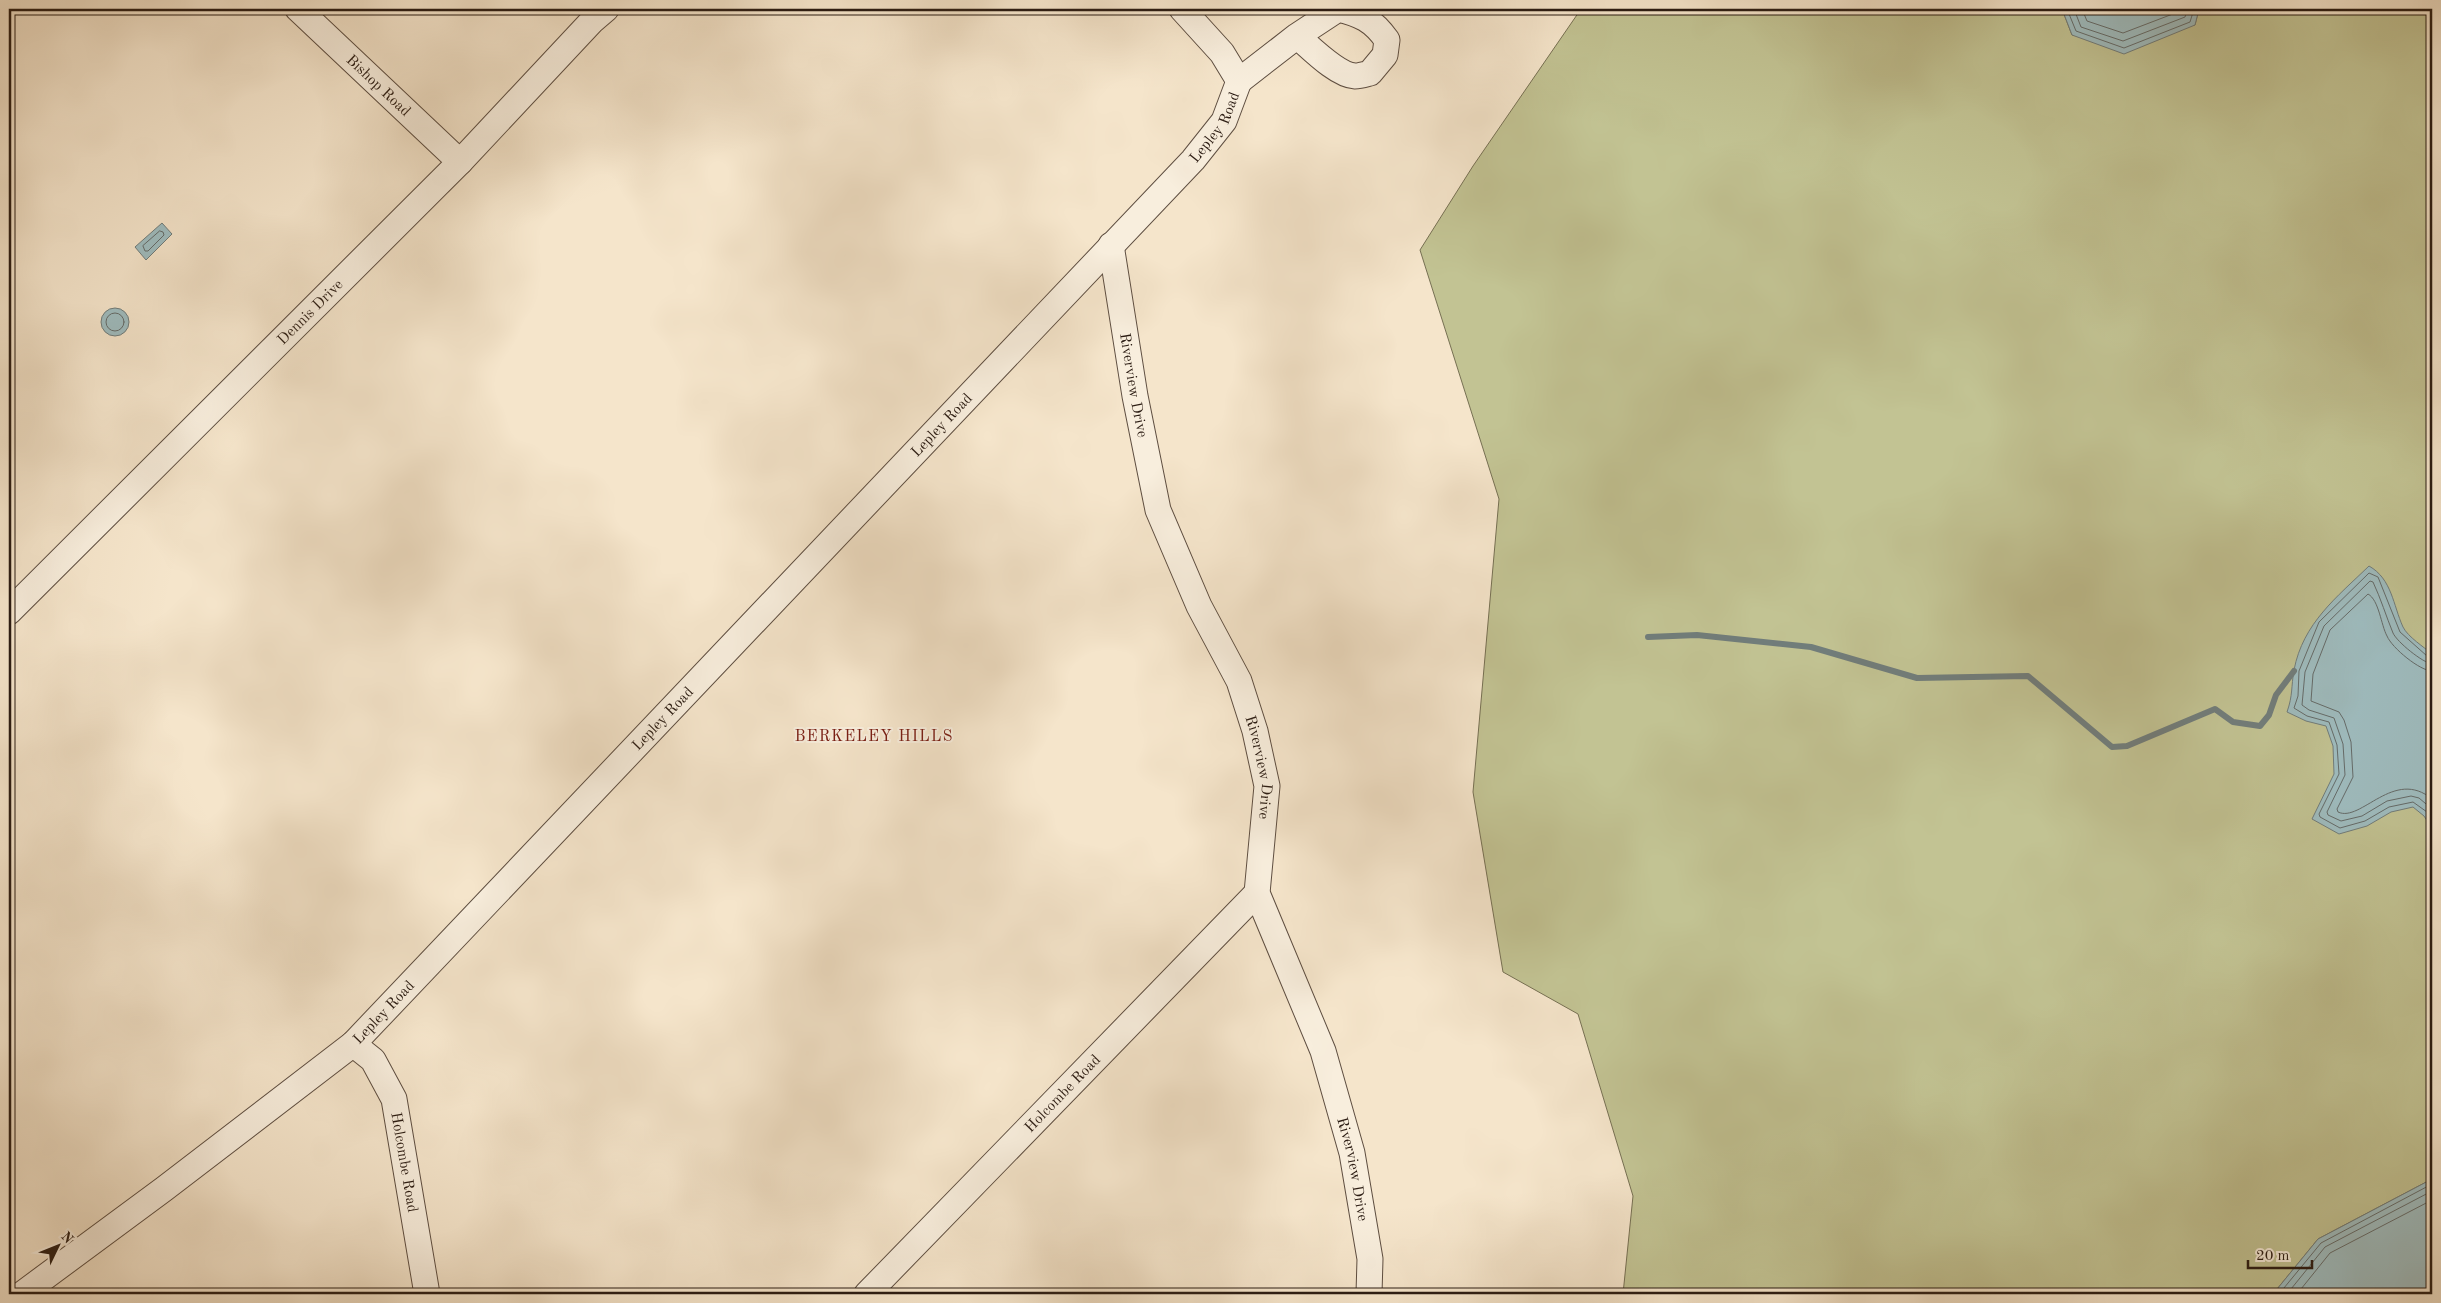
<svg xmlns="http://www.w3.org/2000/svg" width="2441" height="1303" viewBox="0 0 2441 1303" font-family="'Old Standard TT',serif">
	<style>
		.green { fill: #c2c393; stroke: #767053 }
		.water { fill: #9fbdc0; stroke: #717d7b }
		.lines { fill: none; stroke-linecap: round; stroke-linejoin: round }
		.shore { stroke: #656c6a; stroke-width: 1 }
		.stream { stroke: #717d7b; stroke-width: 6 }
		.minor-casing { stroke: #5e4e41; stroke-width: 27 }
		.minor { stroke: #f8eedd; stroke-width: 25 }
		.labels { text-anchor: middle; stroke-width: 4; stroke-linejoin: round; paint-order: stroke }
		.street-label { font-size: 15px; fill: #2b1c13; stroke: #f8eedd }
		.neighbourhood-label { font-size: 16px; letter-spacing: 1px; fill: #7a1f14; stroke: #f8eedd }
	</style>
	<rect width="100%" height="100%" fill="#f5e5cb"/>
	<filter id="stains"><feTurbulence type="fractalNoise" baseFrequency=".004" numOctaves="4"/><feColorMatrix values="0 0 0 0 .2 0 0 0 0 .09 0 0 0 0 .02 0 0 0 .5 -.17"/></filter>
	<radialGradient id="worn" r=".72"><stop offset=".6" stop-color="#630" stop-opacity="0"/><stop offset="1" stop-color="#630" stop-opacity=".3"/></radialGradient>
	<!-- green -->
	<path class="green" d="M 1581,9 L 2062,9 L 2072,35 L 2195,25 L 2199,9 L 2357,9 L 2391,11 L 2400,9 L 2432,9 L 2432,1179 L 2318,1239 L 2273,1294 L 1623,1294 L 1633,1196 L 1578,1014 L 1503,972 L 1473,792 L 1499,499 L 1420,250 L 1473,166 Z"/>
	<!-- water -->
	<g class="water">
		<path d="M 2062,9 L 2199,9 L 2195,25 L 2124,54 L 2072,35 Z"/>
		<path d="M 162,223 L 172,234 L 146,260 L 135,247 Z"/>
		<circle cx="115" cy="322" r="14"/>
		<path d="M 2369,566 C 2392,579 2393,605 2403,627 C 2408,637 2424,647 2432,654 L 2432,828 L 2424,816 L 2413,807 L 2391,812 L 2367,826 L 2339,834 L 2312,819 L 2334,774 L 2333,746 L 2326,726 L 2306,721 L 2287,712 C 2293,695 2291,687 2294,670 C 2303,623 2337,597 2369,566 Z"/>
		<path d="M 2432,1179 L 2432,1294 L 2273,1294 L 2318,1239 Z"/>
	</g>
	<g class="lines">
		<!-- shore -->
		<g class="shore">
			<path d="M 2067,9 L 2076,31 L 2124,48 L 2190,22 L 2194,9"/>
			<path d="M 2074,9 L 2081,27 L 2123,41 L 2185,17 L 2188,9"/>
			<path d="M 2082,9 L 2087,21 L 2123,33 L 2178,12 L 2180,9"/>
			<path d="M 160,231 L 163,232 L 164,235 L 148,251 L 145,251 L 143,246 Z"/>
			<circle cx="115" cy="322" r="9"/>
			<path d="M 2432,658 L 2427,656 L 2400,632 L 2378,577 L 2369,573 L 2319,622 L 2299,671 L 2298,696 L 2294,708 L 2307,716 L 2329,722 L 2337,745 L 2339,774 L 2319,814 L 2320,817 L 2340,828 L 2365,821 L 2389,807 L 2413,802 L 2427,812 L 2432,820"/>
			<path d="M 2432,664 C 2423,663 2397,642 2393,633 C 2386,616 2381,599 2373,582 L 2370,581 L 2324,626 L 2305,672 L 2302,705 L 2309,710 L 2334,718 L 2343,744 L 2345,775 L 2327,812 L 2328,815 L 2341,821 L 2362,816 L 2387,801 L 2411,796 L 2419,798 L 2432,809"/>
			<path d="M 2432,671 C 2420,671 2392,648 2387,636 C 2381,625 2379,600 2368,594 L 2330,630 L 2313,674 L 2311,701 L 2339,712 L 2344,720 L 2351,742 L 2353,777 L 2337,809 L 2338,812 C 2361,823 2394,767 2432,799"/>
			<path d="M 2279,1294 L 2321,1243 L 2432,1184"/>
			<path d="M 2287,1294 L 2325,1247 L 2432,1191"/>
			<path d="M 2297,1294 L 2330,1253 L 2432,1200"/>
		</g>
		<!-- stream -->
		<path class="stream" d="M 1648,637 L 1697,635 L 1811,647 L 1917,678 L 2028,676 L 2112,747 L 2127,746 L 2215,709 L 2233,722 L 2260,726 L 2269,715 L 2276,695 L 2294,671"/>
		<!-- minor casing -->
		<g class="minor-casing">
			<g id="minor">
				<path id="s1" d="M 298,9 L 460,162"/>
				<path d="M 1182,9 L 1222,53 L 1239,81"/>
				<path d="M 1239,81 L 1297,36 L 1338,9 C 1360,14 1373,20 1387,40 L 1385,55 L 1370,73 C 1366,74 1360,76 1355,76 C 1337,75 1311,48 1297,36"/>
				<path id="s2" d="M 1111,245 L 1135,396 L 1158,510 L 1199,606 L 1239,681 L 1255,731 L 1267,786 L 1257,893 L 1323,1051 L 1352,1153 L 1370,1259 L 1369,1294"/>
				<path id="s3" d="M 9,612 L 460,162 L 592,21 L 606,9"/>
				<path id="s4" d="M 353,1044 L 373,1060 L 394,1099 L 427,1294"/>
				<path id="s5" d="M 22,1294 L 164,1189 L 353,1044 L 1193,160 L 1224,121 L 1239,81"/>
				<path id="s6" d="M 867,1294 L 1257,893"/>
			</g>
		</g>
		<!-- minor -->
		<use href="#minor" class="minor"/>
	</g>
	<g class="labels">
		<!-- street labels -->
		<g class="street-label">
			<text dy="5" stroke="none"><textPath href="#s1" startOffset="111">Bishop Road</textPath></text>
			<text dy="5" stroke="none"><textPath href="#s5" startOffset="1674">Lepley Road</textPath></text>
			<text dy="5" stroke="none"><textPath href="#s3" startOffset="425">Dennis Drive</textPath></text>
			<text dy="5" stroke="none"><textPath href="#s2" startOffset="142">Riverview Drive</textPath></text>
			<text dy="5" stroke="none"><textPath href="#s5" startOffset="1269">Lepley Road</textPath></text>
			<text dy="5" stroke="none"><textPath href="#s5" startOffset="864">Lepley Road</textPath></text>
			<text dy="5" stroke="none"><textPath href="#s2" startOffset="548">Riverview Drive</textPath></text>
			<text dy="5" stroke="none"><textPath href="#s5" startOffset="459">Lepley Road</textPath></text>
			<text dy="5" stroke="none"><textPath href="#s6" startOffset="280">Holcombe Road</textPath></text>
			<text dy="5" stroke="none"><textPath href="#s4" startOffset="134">Holcombe Road</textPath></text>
			<text dy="5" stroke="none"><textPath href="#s2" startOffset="968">Riverview Drive</textPath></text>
		</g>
		<!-- neighbourhood labels -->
		<g class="neighbourhood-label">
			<text x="874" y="741">BERKELEY HILLS</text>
		</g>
	</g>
	<!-- margin -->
	<rect width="2441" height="1303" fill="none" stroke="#f5e5cb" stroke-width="30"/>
	<rect x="10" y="10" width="2421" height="1283" fill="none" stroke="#2b1c13" stroke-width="2.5"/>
	<rect x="15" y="15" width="2411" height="1273" fill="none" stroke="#2b1c13"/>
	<!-- north arrow -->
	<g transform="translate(58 1246) rotate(47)" stroke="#f8eedd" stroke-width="4" paint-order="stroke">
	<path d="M0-4L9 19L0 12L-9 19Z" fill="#2b1c13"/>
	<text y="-8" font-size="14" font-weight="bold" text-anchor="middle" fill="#2b1c13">N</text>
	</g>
	<!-- scale -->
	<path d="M2248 1260v8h64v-8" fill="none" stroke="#2b1c13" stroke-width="2.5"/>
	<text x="2256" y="1260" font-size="15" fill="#2b1c13" stroke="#f8eedd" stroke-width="4" paint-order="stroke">20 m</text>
	<rect width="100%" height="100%" filter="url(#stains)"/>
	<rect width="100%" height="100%" fill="url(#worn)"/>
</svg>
